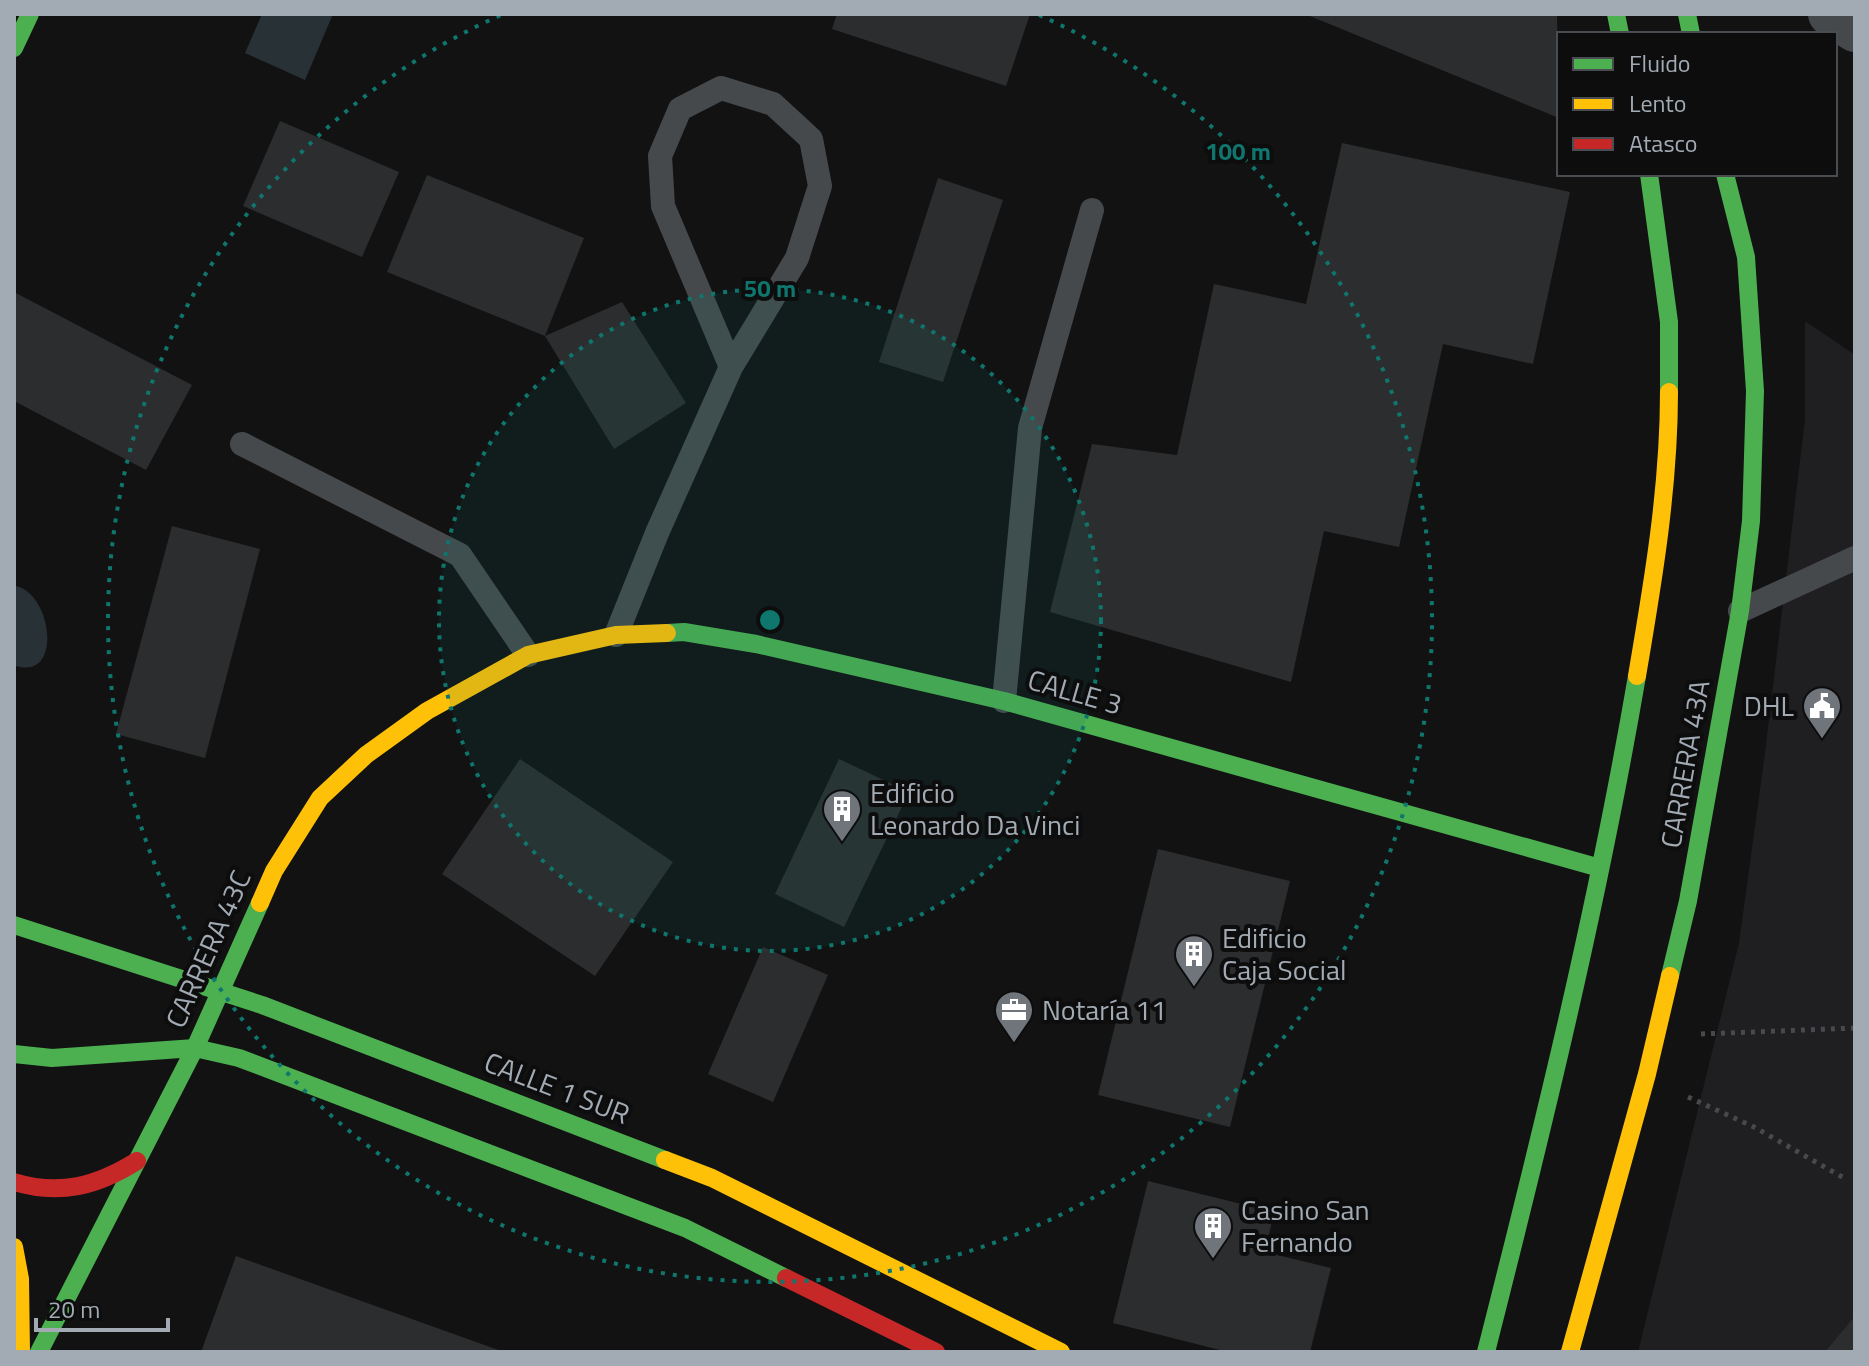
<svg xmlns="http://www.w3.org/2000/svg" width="1869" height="1366" viewBox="0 0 1869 1366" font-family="'Titillium Web',sans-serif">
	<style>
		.built { fill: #1f1f21 }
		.water { fill: #283236 }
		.building { fill: #2c2d2e }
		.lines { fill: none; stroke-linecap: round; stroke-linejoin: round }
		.path { stroke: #48494d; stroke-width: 5; stroke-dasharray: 4 6; stroke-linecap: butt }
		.lane { stroke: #46494b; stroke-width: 24 }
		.street { stroke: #46494b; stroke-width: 44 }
		.fast { stroke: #4caf50; stroke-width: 18 }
		.slow { stroke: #ffc107; stroke-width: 18 }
		.jam { stroke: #c62828; stroke-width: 18 }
		.ring { fill: none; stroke: #0f766e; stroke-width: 4; stroke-dasharray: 4 8 }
		.labels { text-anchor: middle; stroke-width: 8; stroke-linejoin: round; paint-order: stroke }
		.street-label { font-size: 28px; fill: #a2abb4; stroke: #0d0d0e }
		.poi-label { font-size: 28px; fill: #a2abb4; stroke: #0d0d0e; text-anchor: start }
		.centre { fill: #0f766e; stroke: #0d0d0e; stroke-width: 4 }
		.ring-label { font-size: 24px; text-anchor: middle; font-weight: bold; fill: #0f766e; stroke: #0d0d0e; stroke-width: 8; stroke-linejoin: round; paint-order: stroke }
	</style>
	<rect width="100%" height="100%" fill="#121213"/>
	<!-- built -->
	<path class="built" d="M 1805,321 L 1855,355 L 1855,1352 L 1638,1352 L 1739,943 L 1765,753 L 1805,419 Z"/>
	<!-- water -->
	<g class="water">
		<path d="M 262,14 L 333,14 L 305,80 L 245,53 Z"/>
		<path d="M 16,586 C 52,594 63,680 16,666 L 14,662 Z"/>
	</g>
	<!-- building -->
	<g class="building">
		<path d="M 837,14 L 1030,14 L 1006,86 L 832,29 Z"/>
		<path d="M 1305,14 L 1557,14 L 1559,118 Z"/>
		<path d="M 280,121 L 399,172 L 362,257 L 243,206 Z"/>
		<path d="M 1342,143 L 1570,192 L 1533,364 L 1443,344 L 1399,547 L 1324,531 L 1291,682 L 1050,612 L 1092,444 L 1177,455 L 1214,284 L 1306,304 Z"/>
		<path d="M 427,175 L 584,238 L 545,336 L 387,272 Z"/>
		<path d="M 938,178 L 1003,200 L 943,382 L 879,362 Z"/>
		<path d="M 14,292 L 192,385 L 146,470 L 14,401 Z"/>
		<path d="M 622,302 L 686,403 L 614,449 L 545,336 Z"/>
		<path d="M 172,526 L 260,549 L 205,758 L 116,734 Z"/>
		<path d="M 520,759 L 673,862 L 595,976 L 442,874 Z"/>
		<path d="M 839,759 L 909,792 L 844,927 L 775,894 Z"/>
		<path d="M 1158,849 L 1290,881 L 1230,1127 L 1098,1095 Z"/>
		<path d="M 763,947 L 828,975 L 773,1102 L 708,1074 Z"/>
		<path d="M 1148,1181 L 1274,1212 L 1265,1252 L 1331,1268 L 1310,1352 L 1228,1352 L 1113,1323 Z"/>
		<path d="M 236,1256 L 504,1352 L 201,1352 Z"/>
		<path d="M 1855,1316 L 1855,1352 L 1825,1352 Z"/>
	</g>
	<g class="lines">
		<!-- path -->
		<g class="path">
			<path d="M 1701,1034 L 1855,1028"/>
			<path d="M 1688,1097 L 1754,1127 L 1844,1178"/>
		</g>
		<!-- lane -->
		<g class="lane">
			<path d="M 242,444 L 460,555 L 528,655"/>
			<path d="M 1740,611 L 1855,558"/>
			<path d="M 616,635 L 657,533 L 731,367 L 797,258 L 820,186 L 811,139 L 773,104 L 721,88 L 680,109 L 660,156 L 663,206 L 731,367"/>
			<path d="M 1004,701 L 1030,428 L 1092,210"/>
		</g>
		<!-- street -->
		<path class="street" d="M 1830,14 L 1855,30"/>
		<!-- fast -->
		<g class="fast">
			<path d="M 1616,14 L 1620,34"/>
			<path d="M 1687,14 L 1691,34"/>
			<path d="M 14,48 L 30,14"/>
			<path d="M 1649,174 L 1669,322 L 1669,392"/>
			<path d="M 667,633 L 684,632 L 756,644 L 1004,701 L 1600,868"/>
			<path d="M 14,925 L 262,1005 L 665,1160"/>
			<path d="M 1670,976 L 1688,901 L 1740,611 L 1751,521 L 1755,391 L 1746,257 L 1725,174"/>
			<path d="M 14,1054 L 52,1058 L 195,1048 L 239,1058 L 685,1228 L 786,1278"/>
			<path d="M 39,1352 L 195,1048 L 260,903"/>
			<path d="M 1486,1352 C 1543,1128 1598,904 1637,676"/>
		</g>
		<!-- slow -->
		<g class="slow">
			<path d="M 1637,676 C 1653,582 1669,488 1669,392"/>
			<path d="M 260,903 L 274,871 L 320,798 L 366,755 L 427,711 L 528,655 L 616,635 L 667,633"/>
			<path d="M 665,1160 L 712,1178 L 1061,1352"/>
			<path d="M 14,1247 L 20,1279 L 21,1352"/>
			<path d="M 1570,1352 L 1647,1074 L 1670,976"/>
		</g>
		<!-- jam -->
		<g class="jam">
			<path d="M 14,1182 C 60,1196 97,1186 137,1161"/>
			<path d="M 786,1278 L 936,1352"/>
		</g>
	</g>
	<!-- distance rings -->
	<circle cx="770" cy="620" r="331" fill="#0f766e" fill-opacity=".12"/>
	<g class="ring">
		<circle cx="770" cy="620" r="331"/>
		<path d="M1039 15A662 662 0 1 1 501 15"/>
	</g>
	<!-- icons -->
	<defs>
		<g id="civic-pin" transform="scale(2)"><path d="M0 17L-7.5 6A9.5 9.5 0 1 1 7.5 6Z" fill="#70757c" stroke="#0d0d0e"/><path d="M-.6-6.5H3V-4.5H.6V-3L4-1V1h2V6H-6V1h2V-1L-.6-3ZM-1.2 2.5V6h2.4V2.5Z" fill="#fff"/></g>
		<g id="building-pin" transform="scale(2)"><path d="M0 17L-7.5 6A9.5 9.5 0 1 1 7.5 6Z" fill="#70757c" stroke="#0d0d0e"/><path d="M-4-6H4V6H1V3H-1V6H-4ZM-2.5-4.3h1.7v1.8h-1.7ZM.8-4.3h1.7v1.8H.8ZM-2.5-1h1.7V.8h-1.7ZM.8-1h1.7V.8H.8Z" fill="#fff"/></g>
		<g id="office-pin" transform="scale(2)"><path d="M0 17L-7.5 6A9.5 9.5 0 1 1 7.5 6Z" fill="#70757c" stroke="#0d0d0e"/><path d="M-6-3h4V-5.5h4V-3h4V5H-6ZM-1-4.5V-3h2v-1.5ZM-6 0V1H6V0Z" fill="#fff"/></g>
	</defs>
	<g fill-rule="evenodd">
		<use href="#civic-pin" x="1822" y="706"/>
		<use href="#building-pin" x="842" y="809"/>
		<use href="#building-pin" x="1194" y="954"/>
		<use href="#office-pin" x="1014" y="1010"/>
		<use href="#building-pin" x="1213" y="1226"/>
	</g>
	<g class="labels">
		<!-- street labels -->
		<g class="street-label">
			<text transform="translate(1075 692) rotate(16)" y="10">CALLE 3</text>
			<text transform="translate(1685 764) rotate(-80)" y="10">CARRERA 43A</text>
			<text transform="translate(208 949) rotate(-66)" y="10">CARRERA 43C</text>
			<text transform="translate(557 1088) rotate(21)" y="10">CALLE 1 SUR</text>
		</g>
		<!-- poi labels -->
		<g class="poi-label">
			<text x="1794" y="716" text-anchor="end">DHL</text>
			<text x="870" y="803">Edificio<tspan x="870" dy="32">Leonardo Da Vinci</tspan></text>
			<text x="1222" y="948">Edificio<tspan x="1222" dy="32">Caja Social</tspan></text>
			<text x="1042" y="1020">Notaría 11</text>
			<text x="1241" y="1220">Casino San<tspan x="1241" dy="32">Fernando</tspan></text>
		</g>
	</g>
	<circle cx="770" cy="620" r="12" class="centre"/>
	<g class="ring-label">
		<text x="1238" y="160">100 m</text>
		<text x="770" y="297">50 m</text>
	</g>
	<!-- border -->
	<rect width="1869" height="1366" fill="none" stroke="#a2abb4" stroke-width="32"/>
	<!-- legend -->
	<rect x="1557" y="32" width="280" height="144" fill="#0d0d0e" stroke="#494c50" stroke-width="2"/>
	<rect x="1573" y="58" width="40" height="12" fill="#4caf50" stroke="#494c50" stroke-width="2"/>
	<text x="1629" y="72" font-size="24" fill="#a2abb4">Fluido</text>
	<rect x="1573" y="98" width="40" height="12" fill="#ffc107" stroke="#494c50" stroke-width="2"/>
	<text x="1629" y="112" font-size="24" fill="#a2abb4">Lento</text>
	<rect x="1573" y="138" width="40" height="12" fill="#c62828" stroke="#494c50" stroke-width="2"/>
	<text x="1629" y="152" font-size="24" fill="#a2abb4">Atasco</text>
	<!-- scale -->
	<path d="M36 1318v12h132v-12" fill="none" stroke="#a2abb4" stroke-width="4"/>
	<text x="48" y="1318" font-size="24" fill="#a2abb4" stroke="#0d0d0e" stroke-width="6" paint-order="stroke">20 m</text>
</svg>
